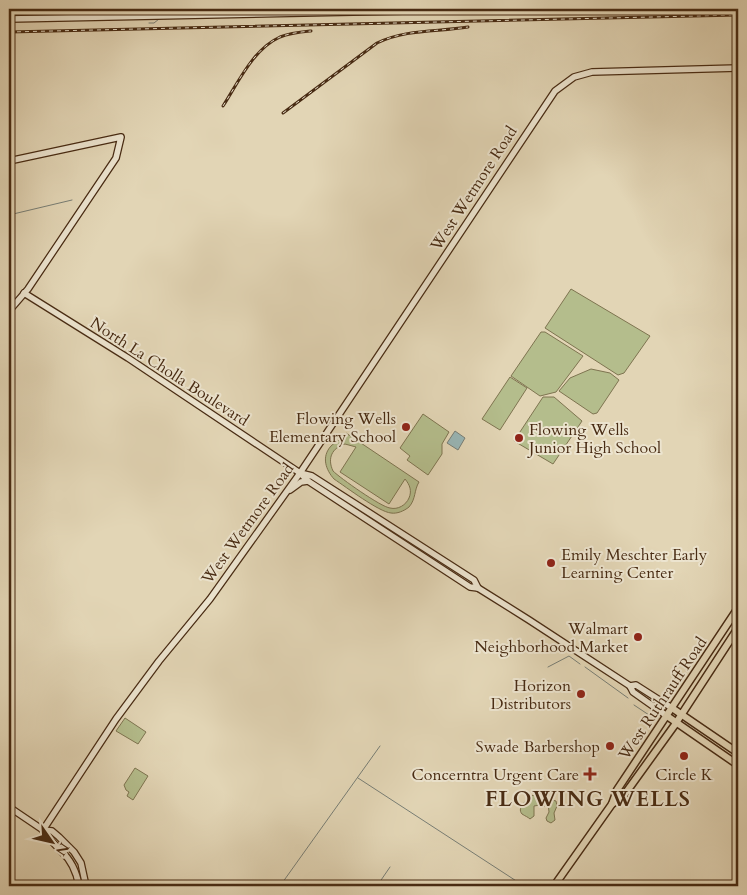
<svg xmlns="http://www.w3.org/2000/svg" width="747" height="895" viewBox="0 0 747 895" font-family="Cardo,serif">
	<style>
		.green { fill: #b4bd8c; stroke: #7e7450; fill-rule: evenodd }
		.water { fill: #98b6b6; stroke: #787e75 }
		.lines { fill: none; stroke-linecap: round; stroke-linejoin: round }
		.stream { stroke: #787e75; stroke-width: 1 }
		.secondary-casing { stroke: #482b13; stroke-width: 8 }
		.primary-casing { stroke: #482b13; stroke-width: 9 }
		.secondary { stroke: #ece4cf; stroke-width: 5.5 }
		.primary { stroke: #e2d5b5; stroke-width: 6 }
		.rail-casing { stroke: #482b13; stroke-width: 3 }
		.rail { stroke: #ece4cf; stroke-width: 1; stroke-dasharray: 4; stroke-linecap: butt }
		.poi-dot { fill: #8f2418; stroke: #ece4cf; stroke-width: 2 }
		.labels { text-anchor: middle; stroke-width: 4; stroke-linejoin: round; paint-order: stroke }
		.street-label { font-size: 16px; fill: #482b13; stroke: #ece4cf }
		.poi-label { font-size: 16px; fill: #482b13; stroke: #ece4cf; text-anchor: end }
		.district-label { font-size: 21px; font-weight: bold; letter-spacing: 1px; fill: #482b13; stroke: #ece4cf }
	</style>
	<rect width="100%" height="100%" fill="#e2d5b5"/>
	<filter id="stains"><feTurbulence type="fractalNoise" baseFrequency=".004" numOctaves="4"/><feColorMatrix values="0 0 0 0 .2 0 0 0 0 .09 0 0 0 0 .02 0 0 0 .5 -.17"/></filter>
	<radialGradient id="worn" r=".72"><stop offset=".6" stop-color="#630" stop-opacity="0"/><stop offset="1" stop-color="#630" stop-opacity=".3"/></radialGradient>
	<!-- green -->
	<g class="green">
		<path d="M 571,289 L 650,336 L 624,373 L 618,375 L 545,328 Z"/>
		<path d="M 541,332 L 545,332 L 583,356 L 556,392 L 540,396 L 511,376 Z"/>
		<path d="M 591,369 L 610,373 L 619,380 L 597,413 L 593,414 L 559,391 L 570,378 Z"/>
		<path d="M 510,377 L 527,388 L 500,430 L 482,419 Z"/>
		<path d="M 543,397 L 554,397 L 582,421 L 553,464 L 514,441 Z"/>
		<path d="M 423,414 L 449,432 L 442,444 L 442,454 L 428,475 L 407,460 L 410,456 L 400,448 Z"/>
		<path d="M 346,433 L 419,482 C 414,490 416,499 409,507 C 404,511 397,514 391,513 C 379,512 346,487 334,479 C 326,470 321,457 331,446 C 336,441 342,440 346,433 ZM 345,444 L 356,447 L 340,472 L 389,504 L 405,479 C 410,485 412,491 409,498 C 406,505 398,510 390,508 C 381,507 340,478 333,471 C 327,458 332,448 345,444 Z"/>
		<path d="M 125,718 L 146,732 L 138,744 L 116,731 Z"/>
		<path d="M 135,768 L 148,776 L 133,800 L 127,796 L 129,792 L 126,790 L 124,785 Z"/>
		<path d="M 533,795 L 540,802 L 546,797 L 547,803 L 545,806 L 540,805 L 534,806 L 534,816 L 530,819 C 528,817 525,816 522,814 C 516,807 528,799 533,795 Z"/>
		<path d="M 552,800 L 556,801 L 557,806 L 554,813 L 555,820 L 551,823 L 547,821 L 546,818 L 549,812 L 548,803 Z"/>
	</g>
	<!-- water -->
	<path class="water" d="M 455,431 L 465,438 L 458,450 L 447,443 Z"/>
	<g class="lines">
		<!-- stream -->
		<g class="stream">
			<path d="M 149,23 L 154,23 L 159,19"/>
			<path d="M 9,215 L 72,200"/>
			<path d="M 548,667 L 569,656 L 580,664"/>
			<path d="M 585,667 L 628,698"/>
			<path d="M 634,705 L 652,717 L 658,718"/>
			<path d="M 358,778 L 524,886"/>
			<path d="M 280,886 L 380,746"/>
			<path d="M 377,886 L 390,867"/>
		</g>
		<!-- secondary casing -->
		<g class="secondary-casing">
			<g id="secondary">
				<path d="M 9,19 L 502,9"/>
				<path d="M 9,161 L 121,137 L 116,158 L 28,289 L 9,311"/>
				<path d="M 24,293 L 128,358 L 300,473 L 308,481 L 470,587 L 478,588 L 529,620 L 630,686 L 633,692 L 667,716"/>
				<path d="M 300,473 L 312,476 L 474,580 L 478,588"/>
				<path d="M 290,490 L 301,482 L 308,481"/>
				<path d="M 630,686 L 636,685 L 672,708"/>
				<path d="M 9,807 L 43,830 L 52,831 L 59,837 L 74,852 L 81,863 L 86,886"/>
				<path d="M 43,830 L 116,719 L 159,661 L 210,599 L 300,473 L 555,91 L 574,77 L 592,72 L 738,68"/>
				<path d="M 43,830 C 48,839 54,843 61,851 C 71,860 77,874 79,886"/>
			</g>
		</g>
		<!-- primary casing -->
		<g class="primary-casing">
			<g id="primary">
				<path d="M 672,708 L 738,753"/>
				<path d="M 667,716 L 738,765"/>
				<path d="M 612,804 L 622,798 L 674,726 L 738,628"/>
				<path d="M 554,886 L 612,804 L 617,790 L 738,608"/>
			</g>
		</g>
		<!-- secondary -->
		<use href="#secondary" class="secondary"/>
		<!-- primary -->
		<use href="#primary" class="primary"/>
		<!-- rail casing -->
		<g class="rail-casing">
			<g id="rail">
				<path d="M 9,32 L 738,15"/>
				<path d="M 223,106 C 238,83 253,49 280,37 C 290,33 301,32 311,31"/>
				<path d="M 283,113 L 377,43 C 406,29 437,32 468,27"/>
			</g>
		</g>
		<!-- rail -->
		<use href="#rail" class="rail"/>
	</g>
	<!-- markers -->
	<g class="poi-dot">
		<circle cx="406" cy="427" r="5"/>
		<circle cx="519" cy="438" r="5"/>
		<circle cx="551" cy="563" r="5"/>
		<circle cx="638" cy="637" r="5"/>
		<circle cx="581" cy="694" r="5"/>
		<circle cx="610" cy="746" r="5"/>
		<circle cx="684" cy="756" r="5"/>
		<path d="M587.5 766.5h5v5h5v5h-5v5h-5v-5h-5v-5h5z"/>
	</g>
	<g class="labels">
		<!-- street labels -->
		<g class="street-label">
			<text transform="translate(473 188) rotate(-57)" y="6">West Wetmore Road</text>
			<text transform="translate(170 371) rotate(33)" y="6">North La Cholla Boulevard</text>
			<text transform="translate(247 523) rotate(-54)" y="6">West Wetmore Road</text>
			<text transform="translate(662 698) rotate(-56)" y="6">West Ruthrauff Road</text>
		</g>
		<!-- poi labels -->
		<g class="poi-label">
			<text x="396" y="424">Flowing Wells<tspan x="396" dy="18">Elementary School</tspan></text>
			<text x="529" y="435" text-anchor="start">Flowing Wells<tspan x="529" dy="18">Junior High School</tspan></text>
			<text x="561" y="560" text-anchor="start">Emily Meschter Early<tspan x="561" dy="18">Learning Center</tspan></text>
			<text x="628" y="634">Walmart<tspan x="628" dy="18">Neighborhood Market</tspan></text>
			<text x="571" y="691">Horizon<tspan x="571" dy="18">Distributors</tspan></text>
			<text x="600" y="752">Swade Barbershop</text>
			<text x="579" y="780">Concerntra Urgent Care</text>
			<text x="684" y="780" text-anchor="middle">Circle K</text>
		</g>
		<!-- district labels -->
		<g class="district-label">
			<text x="588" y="806">FLOWING WELLS</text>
		</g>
	</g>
	<!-- margin -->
	<rect width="747" height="895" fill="none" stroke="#e2d5b5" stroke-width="30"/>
	<rect x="10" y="10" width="727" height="875" fill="none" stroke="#482b13" stroke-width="2.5"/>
	<rect x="15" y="15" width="717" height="865" fill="none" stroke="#482b13"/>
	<!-- north arrow -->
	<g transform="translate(52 842) rotate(124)" stroke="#ece4cf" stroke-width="4" paint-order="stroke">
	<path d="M0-4L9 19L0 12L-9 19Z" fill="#482b13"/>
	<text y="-8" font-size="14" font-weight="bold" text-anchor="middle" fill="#482b13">N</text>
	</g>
	<rect width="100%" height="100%" filter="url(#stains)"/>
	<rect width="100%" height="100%" fill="url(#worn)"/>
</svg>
